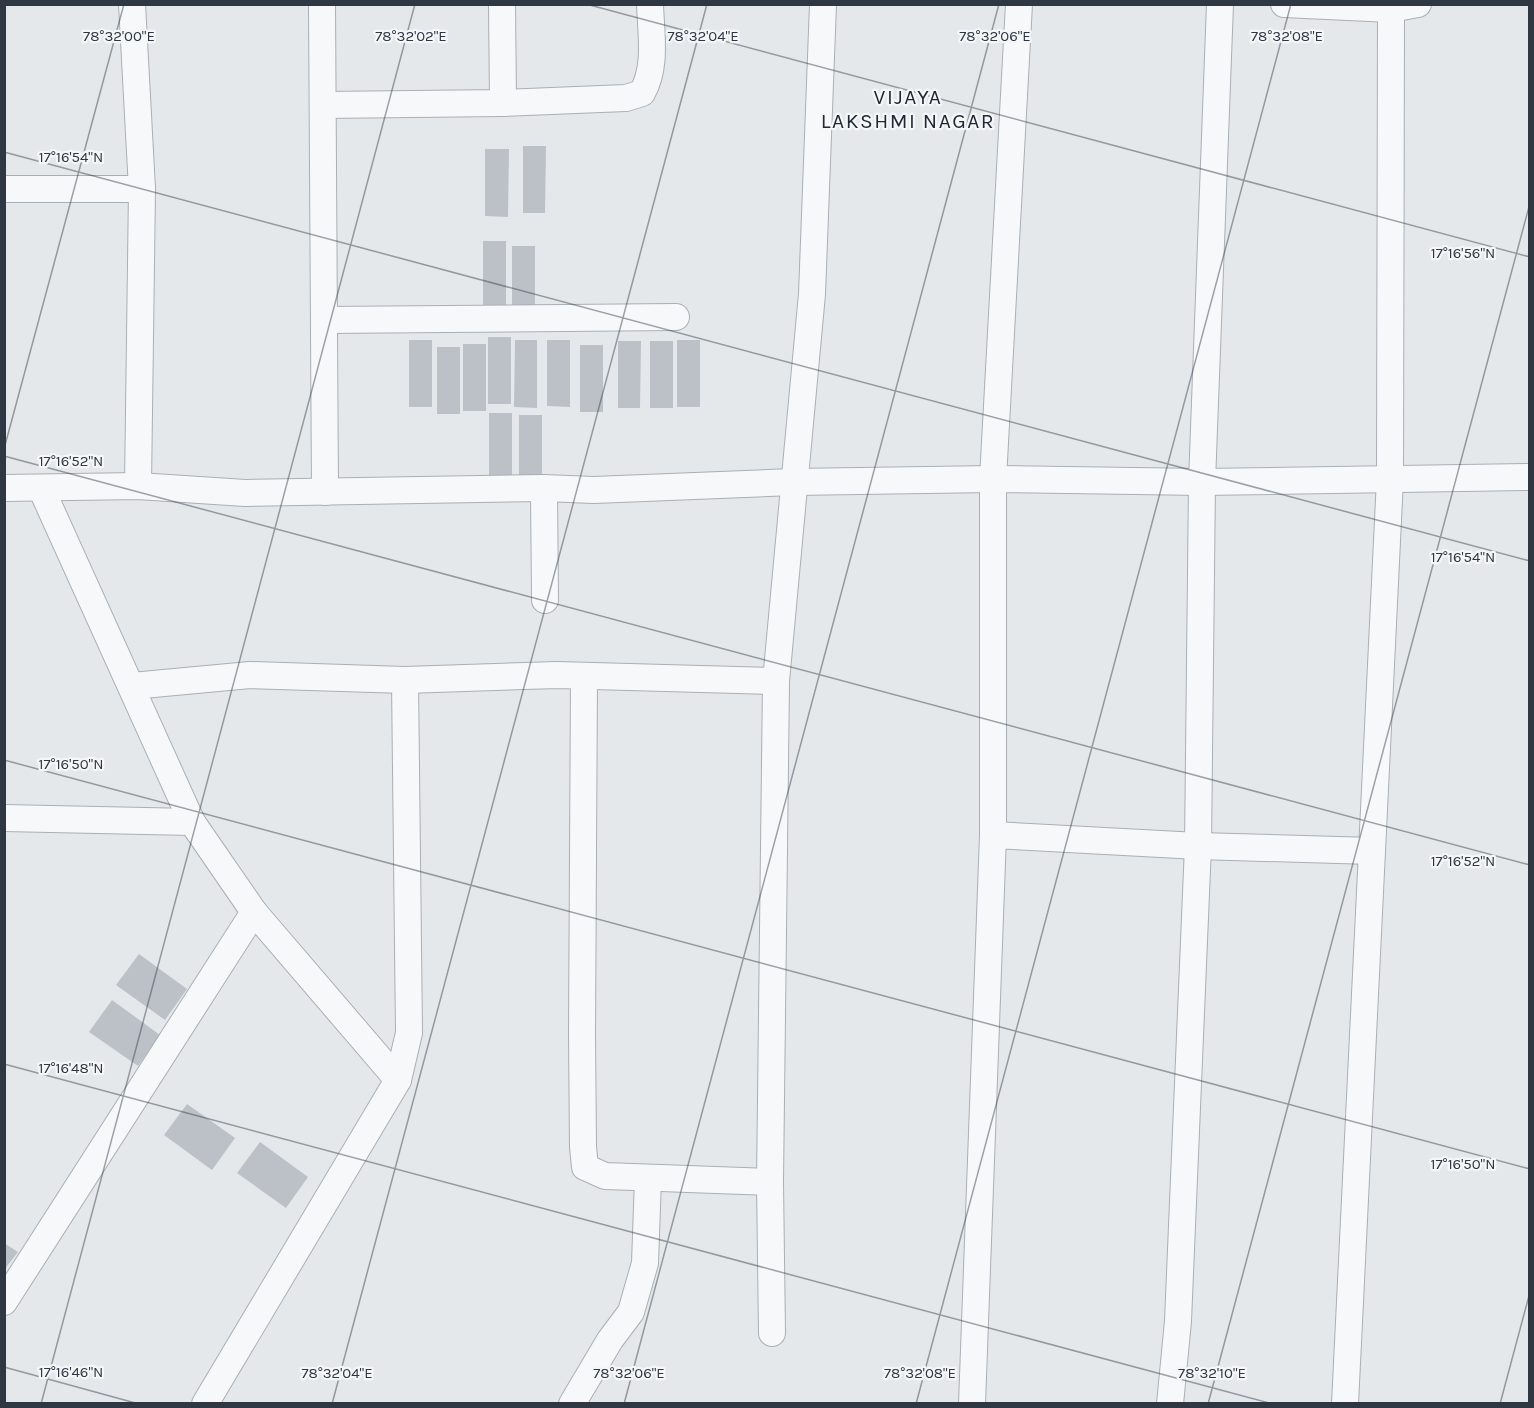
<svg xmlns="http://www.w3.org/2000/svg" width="1534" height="1408" viewBox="0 0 1534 1408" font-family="Karla,sans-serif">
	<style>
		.building { fill: #bcc1c7 }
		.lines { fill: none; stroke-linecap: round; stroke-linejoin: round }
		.street-casing { stroke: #aaafb5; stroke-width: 28 }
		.street { stroke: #f7f8f9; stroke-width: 26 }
		.ticks { fill: none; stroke: #2e3742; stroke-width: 1.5; stroke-opacity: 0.45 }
		.labels { text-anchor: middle; stroke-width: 4.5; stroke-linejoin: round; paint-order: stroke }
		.neighbourhood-label { font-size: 21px; letter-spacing: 1.5px; fill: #202833; stroke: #f4f6f8 }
		.ticks-label { font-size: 15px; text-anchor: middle; fill: #2e3742; stroke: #f4f6f8; stroke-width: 4.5; stroke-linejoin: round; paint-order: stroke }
	</style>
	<rect width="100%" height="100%" fill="#e5e8eb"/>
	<!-- building -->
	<g class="building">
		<path d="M 523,146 L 546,146 L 545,213 L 523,213 Z"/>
		<path d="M 485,149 L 509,149 L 508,217 L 485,216 Z"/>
		<rect x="483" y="241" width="23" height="67"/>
		<path d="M 512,246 L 535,246 L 535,312 L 512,313 Z"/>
		<rect x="488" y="337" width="23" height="67"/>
		<rect x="409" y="340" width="23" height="67"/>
		<path d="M 515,340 L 537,340 L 537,408 L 514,407 Z"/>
		<path d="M 547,340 L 570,340 L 570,407 L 547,406 Z"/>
		<rect x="677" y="340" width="23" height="67"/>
		<path d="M 618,341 L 641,341 L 640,408 L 618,408 Z"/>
		<rect x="650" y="341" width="23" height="67"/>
		<rect x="463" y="344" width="23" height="67"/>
		<rect x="580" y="345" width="23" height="67"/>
		<rect x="437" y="347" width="23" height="67"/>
		<rect x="489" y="413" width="23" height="67"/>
		<rect x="519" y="415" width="23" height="68"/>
		<path d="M 139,954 L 187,989 L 165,1020 L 116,985 Z"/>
		<path d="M 112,1000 L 160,1035 L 138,1066 L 89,1032 Z"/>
		<path d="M 187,1104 L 235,1138 L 212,1170 L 164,1135 Z"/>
		<path d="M 260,1142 L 308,1177 L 286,1208 L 237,1173 Z"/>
		<path d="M 4,1243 L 18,1252 L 4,1270 Z"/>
	</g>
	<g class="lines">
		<!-- street casing -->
		<g class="street-casing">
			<g id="street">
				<path d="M 132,4 L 142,189 L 138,486"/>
				<path d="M 322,4 L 325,492"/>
				<path d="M 502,4 L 503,103"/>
				<path d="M 1391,9 L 1418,4"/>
				<path d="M 323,105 L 503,103 L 626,98 L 642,93 C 657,67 651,34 650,4"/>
				<path d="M 4,189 L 142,189"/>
				<path d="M 324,320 L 676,317"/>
				<path d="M 4,488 L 138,486 L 245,493 L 544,488 L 594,490 L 793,482 L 993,479 L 1202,482 L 1530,477"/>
				<path d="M 41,488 L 192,822 L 254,912 L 398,1080"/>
				<path d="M 544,488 L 545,600"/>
				<path d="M 584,676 L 582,1035 L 583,1147 L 585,1167 L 605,1176 L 770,1182"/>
				<path d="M 132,686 L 250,675 L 405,680 L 557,675 L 776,681"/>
				<path d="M 4,818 L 192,822"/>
				<path d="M 993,835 L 1198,846 L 1372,851 L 1390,479 L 1391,9 L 1284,4"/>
				<path d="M 4,1302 L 254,912"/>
				<path d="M 772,1333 L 770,1182 L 776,681 L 812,294 L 823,4"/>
				<path d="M 205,1404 L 398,1080 L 409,1033 L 405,680"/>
				<path d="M 572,1404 L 610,1340 L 631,1312 L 645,1263 L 648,1178"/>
				<path d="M 972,1404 L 993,835 L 993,479 L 1019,4"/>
				<path d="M 1170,1404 L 1178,1321 L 1198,846 L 1202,482 L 1220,4"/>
				<path d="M 1345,1404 L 1372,851"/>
			</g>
		</g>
		<!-- street -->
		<use href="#street" class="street"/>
	</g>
	<!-- ticks -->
	<path class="ticks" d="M 586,4 L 1530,257M 4,152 L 1530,561M 4,449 L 124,4M 4,456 L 1530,865M 4,760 L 1530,1169M 4,1064 L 1273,1404M 4,1367 L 139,1404M 41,1404 L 415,4M 332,1404 L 707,4M 624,1404 L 999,4M 916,1404 L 1291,4M 1208,1404 L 1530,203M 1500,1404 L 1530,1292"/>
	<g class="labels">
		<!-- neighbourhood labels -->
		<g class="neighbourhood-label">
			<text x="908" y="104">VIJAYA<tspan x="908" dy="24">LAKSHMI NAGAR</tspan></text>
		</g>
	</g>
	<g class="ticks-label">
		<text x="119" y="41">78°32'00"E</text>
		<text x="411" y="41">78°32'02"E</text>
		<text x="703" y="41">78°32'04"E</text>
		<text x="995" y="41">78°32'06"E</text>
		<text x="1287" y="41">78°32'08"E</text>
		<text x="71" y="162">17°16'54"N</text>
		<text x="1463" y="258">17°16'56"N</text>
		<text x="71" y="466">17°16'52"N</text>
		<text x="1463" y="562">17°16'54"N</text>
		<text x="71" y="769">17°16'50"N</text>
		<text x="1463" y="866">17°16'52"N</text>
		<text x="71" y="1073">17°16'48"N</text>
		<text x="1463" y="1169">17°16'50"N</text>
		<text x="71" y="1377">17°16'46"N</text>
		<text x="337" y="1378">78°32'04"E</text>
		<text x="629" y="1378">78°32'06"E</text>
		<text x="920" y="1378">78°32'08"E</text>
		<text x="1212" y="1378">78°32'10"E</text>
	</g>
	<!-- border -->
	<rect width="1534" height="1408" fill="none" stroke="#2e3742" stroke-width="12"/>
</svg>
